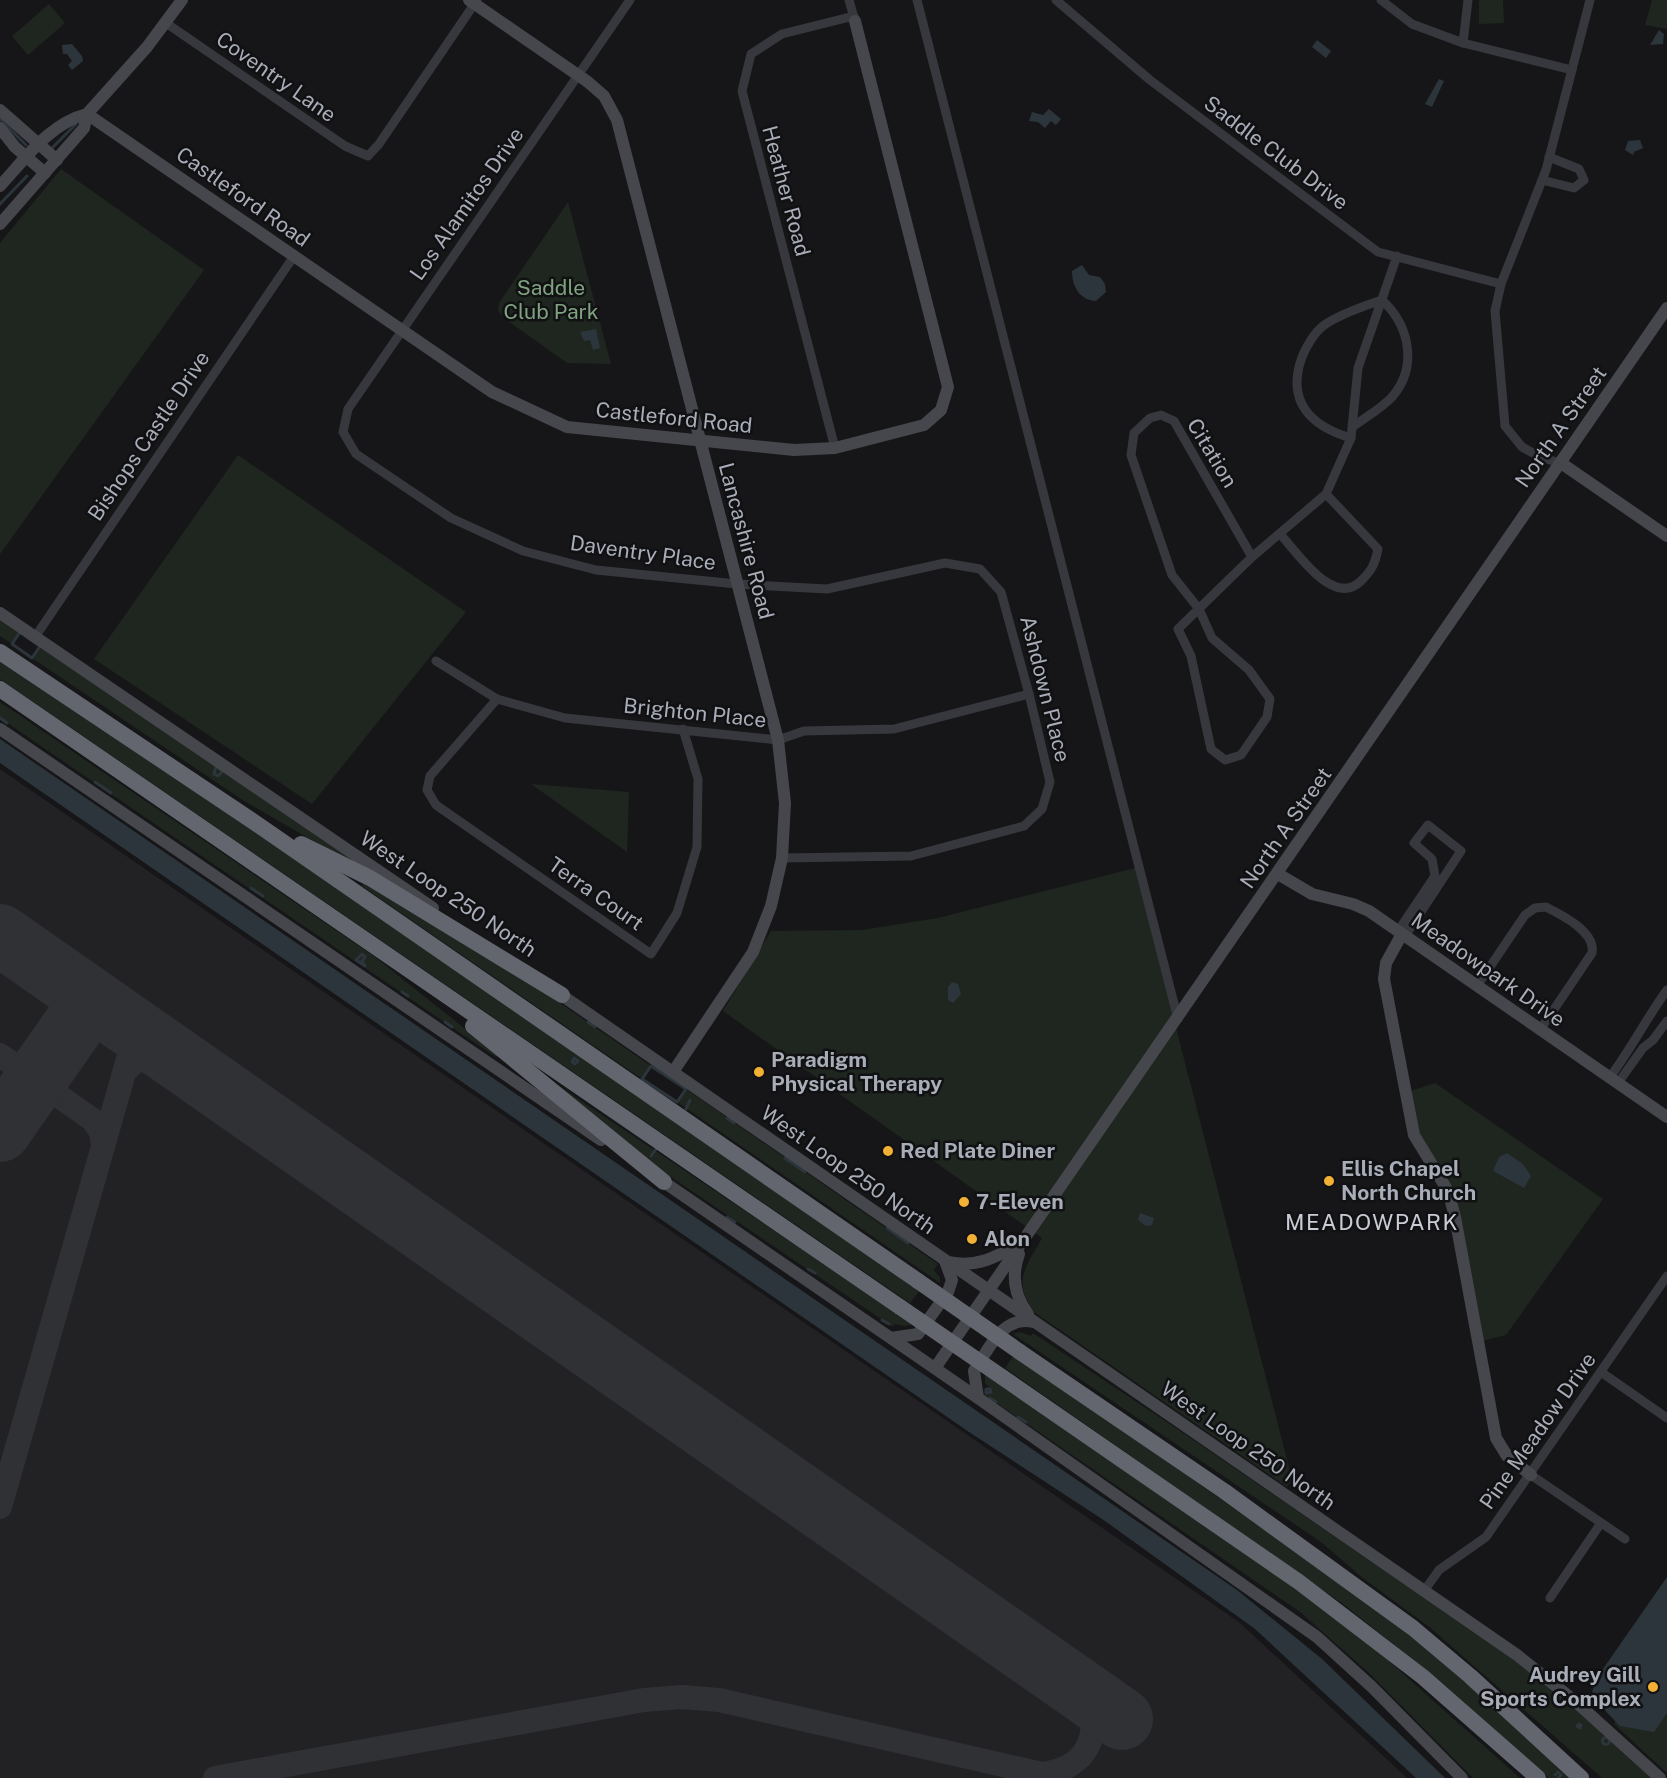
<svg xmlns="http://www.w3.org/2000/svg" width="1667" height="1778" viewBox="0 0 1667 1778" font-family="'Public Sans',sans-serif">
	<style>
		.built { fill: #222225 }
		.green { fill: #1e261f }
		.water { fill: #2c353c }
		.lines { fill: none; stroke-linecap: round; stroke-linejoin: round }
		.stream { stroke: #2c353c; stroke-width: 3 }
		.taxiway { stroke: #303135; stroke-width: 24 }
		.runway { stroke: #303135; stroke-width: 62 }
		.street { stroke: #37383d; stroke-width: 9 }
		.secondary { stroke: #45474d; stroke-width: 12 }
		.highway { stroke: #63666e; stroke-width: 16 }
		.highway-bridge { stroke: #63666e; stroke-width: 16 }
		.poi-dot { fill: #f2b134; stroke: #111113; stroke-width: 2 }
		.labels { text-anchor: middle; stroke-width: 5; stroke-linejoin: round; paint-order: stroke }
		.street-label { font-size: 21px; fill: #a8adb8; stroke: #111113 }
		.park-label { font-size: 21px; fill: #7fa381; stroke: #111113 }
		.poi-label { font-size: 21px; font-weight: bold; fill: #a8adb8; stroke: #111113; text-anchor: start }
		.neighbourhood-label { font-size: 22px; letter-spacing: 1.5px; fill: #c9ccd4; stroke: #111113 }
	</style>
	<rect width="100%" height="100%" fill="#161618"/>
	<!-- built -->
	<path class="built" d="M 0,769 L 1239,1622 L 1407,1778 L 0,1778 Z"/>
	<!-- green -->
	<g class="green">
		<path d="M 1479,0 L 1503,0 L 1504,23 L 1479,24 Z"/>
		<path d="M 1652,0 L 1667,0 L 1667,29 L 1645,25 Z"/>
		<path d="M 49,4 L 65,23 L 28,55 L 12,36 Z"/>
		<path d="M 61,169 L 204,270 L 0,554 L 0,243 Z"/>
		<path d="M 568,202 L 611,364 L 567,363 L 508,321 L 498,311 L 499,303 Z"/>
		<path d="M 238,455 L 466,612 L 312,804 L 94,659 Z"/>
		<path d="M 0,619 L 20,632 L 12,644 L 0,636 Z"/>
		<path d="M 40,646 L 362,865 L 360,868 L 244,801 L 32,658 Z"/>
		<path d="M 0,659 L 345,893 L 920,1290 L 910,1303 L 0,679 Z"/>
		<path d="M 0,702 L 375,957 L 498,1055 L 496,1057 L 466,1037 L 0,718 Z"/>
		<path d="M 531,784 L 629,792 L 627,852 Z"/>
		<path d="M 1135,868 L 1292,1479 L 1287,1487 L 1034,1312 C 1012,1279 1026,1268 1042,1238 L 723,1011 L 771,931 L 862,930 L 938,918 Z"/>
		<path d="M 365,881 L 514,971 L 651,1066 L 642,1079 L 362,886 Z"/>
		<path d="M 553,1082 L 913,1324 L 905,1326 L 894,1324 L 893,1327 L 634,1152 Z"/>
		<path d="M 1435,1083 L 1603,1199 L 1506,1335 L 1478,1342 L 1454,1195 L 1414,1137 L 1411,1091 Z"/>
		<path d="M 686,1089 L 938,1264 L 934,1270 L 940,1278 L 940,1283 L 677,1102 Z"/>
		<path d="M 1020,1332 L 1031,1336 L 1033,1333 L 1179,1430 L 1516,1661 L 1566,1701 L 1652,1778 L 1602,1778 L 1428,1626 L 1364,1579 L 1321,1542 L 1013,1334 Z"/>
		<path d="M 1014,1355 L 1364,1599 L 1444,1662 L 1573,1778 L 1549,1778 L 1440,1681 L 1343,1604 L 1005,1368 Z"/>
		<path d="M 985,1373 L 1264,1565 L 1380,1653 L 1520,1778 L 1473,1778 L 1368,1672 L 1300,1612 L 985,1395 L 990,1388 L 985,1383 Z"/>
		<path d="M 1667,1646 L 1667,1773 L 1614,1724 Z"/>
	</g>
	<!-- water -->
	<g class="water">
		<path d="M 1659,30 L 1664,34 L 1663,44 L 1650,45 Z"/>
		<path d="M 1317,40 L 1331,51 L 1326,58 L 1312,47 Z"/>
		<path d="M 72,44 L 82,56 L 83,61 L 72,70 L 68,65 L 72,61 L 67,54 L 63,54 L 62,45 Z"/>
		<path d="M 1439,79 L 1444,81 L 1432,107 L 1425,104 Z"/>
		<path d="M 1049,109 L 1061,119 L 1056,125 L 1051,121 L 1045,128 L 1038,122 L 1029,121 L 1032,112 L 1043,115 Z"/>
		<path d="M 1640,140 L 1643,148 L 1634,152 L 1633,155 L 1625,150 L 1628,141 Z"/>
		<path d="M 1082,265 L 1089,275 L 1100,277 L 1105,284 L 1106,292 L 1096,301 C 1079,300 1072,286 1072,271 Z"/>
		<path d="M 596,329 L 600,348 L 593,350 L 590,340 L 584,341 L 580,332 Z"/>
		<path d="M 0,739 L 1237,1590 L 1322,1659 L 1445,1778 L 1416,1778 L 1255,1629 L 1105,1521 L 969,1432 L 0,763 Z"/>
		<path d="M 952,982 L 958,984 L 961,994 L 953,1003 L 948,1000 L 948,987 Z"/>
		<path d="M 1507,1153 L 1523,1164 L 1531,1176 L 1524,1188 L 1493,1171 L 1499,1157 Z"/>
		<path d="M 1140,1213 L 1154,1218 L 1152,1225 L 1146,1226 L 1138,1220 Z"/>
		<path d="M 1667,1577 L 1667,1713 L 1654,1732 L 1620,1726 L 1591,1696 L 1596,1679 Z"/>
	</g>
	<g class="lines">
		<!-- stream -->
		<g class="stream">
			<path d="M 0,119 L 26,145"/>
			<path d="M 53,147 L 76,124"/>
			<path d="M 0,204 L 27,176"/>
			<path d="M 20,632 L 40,646 L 32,658 L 12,644 Z"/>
			<path d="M 0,718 L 7,723"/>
			<path d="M 216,766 L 223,771 L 218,776 L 214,774 Z"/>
			<path d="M 95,782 L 111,793"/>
			<path d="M 251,888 L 263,896"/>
			<path d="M 362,954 L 365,957 L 362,961 L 365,966 L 356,960 Z"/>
			<path d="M 402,992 L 408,996"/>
			<path d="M 445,1022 L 452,1027"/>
			<path d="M 588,1022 L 595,1027"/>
			<path d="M 574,1058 L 578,1061 L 575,1064 L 572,1062 Z"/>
			<path d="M 651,1066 L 686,1089 L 677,1102 L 642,1079 Z"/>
			<path d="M 686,1109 L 690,1100"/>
			<path d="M 727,1118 L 734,1123"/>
			<path d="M 651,1156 L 656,1149"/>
			<path d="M 785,1158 L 805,1172"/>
			<path d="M 727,1217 L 735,1222"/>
			<path d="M 887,1228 L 908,1243"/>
			<path d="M 808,1269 L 815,1273"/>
			<path d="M 882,1320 L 889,1324"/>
			<path d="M 986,1389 L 990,1389 L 991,1392 L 986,1393 Z"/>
			<path d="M 990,1398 L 996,1402"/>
			<path d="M 1018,1417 L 1026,1422"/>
			<path d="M 1579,1724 L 1581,1725 L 1580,1728 L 1577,1726 Z"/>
			<circle cx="1606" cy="1741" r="3.5"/>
			<path d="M 1555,1775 L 1558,1772 L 1561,1775 L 1558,1778"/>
		</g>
		<!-- taxiway -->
		<g class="taxiway">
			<path d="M 76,1022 C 88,1011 102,1009 117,1016"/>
			<path d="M 0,1055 L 93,1120 L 101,1132 L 103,1146"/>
			<path d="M 125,1071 L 144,1053 L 168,1052"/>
			<path d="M 21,1101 L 40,1092 L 57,1095"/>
			<path d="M 0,1507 L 130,1052 L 128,1033 L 117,1017"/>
			<path d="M 215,1778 L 644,1700 L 682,1697 L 719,1700 L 1042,1774 C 1089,1768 1105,1731 1082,1691"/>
		</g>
		<!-- runway -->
		<g class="runway">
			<path d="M 0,935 L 1122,1719"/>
			<path d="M 0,1131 L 76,1022"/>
		</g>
		<!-- street -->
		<g class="street">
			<path d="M 630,0 L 348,409 L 343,432 L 356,454 L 451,518 L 523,551 L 596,570 L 737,584 L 827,589 L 945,563 L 980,569 L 1001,592 L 1029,694 L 1050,782 L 1042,809 L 1024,826 L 911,856 L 782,858"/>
			<path d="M 849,0 L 855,21"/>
			<path d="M 917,0 L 1178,1019"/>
			<path d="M 1056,0 L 1150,80 L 1378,252 L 1501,284"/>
			<path d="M 1381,0 L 1412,24 L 1463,43 L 1572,70"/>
			<path d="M 166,23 L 345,146 L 368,156 L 379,144 L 477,0"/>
			<path d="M 1463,43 L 1468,0"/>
			<path d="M 1542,180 L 1574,188 L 1584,180 L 1579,169 L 1549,157"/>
			<path d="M 1354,426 C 1366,417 1382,408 1392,397 C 1418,367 1410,326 1382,300"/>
			<path d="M 1351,438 C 1310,426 1286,401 1302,357 C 1306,347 1314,333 1323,326 C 1336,316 1366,305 1382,300"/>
			<path d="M 835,448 L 742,91 L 751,54 L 782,34 L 854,16"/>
			<path d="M 1561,463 L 1542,458 L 1522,447 L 1505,426 L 1495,311 L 1501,284 L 1546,170 L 1590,0"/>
			<path d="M 1280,534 C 1298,553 1333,608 1361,581 C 1372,570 1375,564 1378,549 L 1326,494"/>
			<path d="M 1252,557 L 1174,421 L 1161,415 L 1150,418 L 1134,433 L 1131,455 L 1172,575 L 1199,609 L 1212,638 L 1249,670 L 1270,699 L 1267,717 L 1241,755 L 1225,760 L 1211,749 L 1191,656 L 1178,629 L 1252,557 L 1326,494 L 1351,438 L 1358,368 L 1397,256"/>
			<path d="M 35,637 L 294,256"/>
			<path d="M 436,661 L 497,699 L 565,718 L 778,740 L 804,731 L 894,729 L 1029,694"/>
			<path d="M 497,699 L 430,776 L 427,790 L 436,805 L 651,954 L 677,913 L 697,847 L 698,779 L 683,729"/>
			<path d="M 1398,931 L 1435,876 L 1432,859 L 1414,843 L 1428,825 L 1461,851 L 1405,936"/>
			<path d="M 1477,986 L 1525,915 L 1535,908 L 1546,907 C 1562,915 1596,932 1592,953 L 1540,1030"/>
			<path d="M 1610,1077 C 1631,1049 1646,1019 1667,990"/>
			<path d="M 1618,1083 L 1643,1048 L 1653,1040 L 1667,1021"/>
			<path d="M 1601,1372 L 1667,1418"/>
			<path d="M 1531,1475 L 1625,1539"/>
			<path d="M 1424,1591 L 1439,1570 L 1486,1537 L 1667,1276"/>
			<path d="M 1550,1598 L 1601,1523"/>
		</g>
		<!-- secondary -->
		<g class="secondary">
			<path d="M 469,0 L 588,82 L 604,96 L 617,120 L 778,740 L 785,803 L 782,858 L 771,906 L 753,952 L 673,1072"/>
			<path d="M 0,110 L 57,160"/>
			<path d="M 87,114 L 492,392 L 567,427 L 794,450 L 835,448 L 924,425 L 941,410 L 948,387 L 855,21"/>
			<path d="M 87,114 L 147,47 L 182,0"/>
			<path d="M 0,128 L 15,147 L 45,173"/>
			<path d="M 0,186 C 25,159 50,123 87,114"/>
			<path d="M 0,224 L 84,128 L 87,114"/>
			<path d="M 1561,463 L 1667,536"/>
			<path d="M 0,613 L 433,908"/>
			<path d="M 0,729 L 601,1140"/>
			<path d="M 1278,874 L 1312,894 L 1353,904 L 1369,911 L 1667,1117"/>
			<path d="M 1402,934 L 1386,963 L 1384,979 L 1414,1135 L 1448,1191 L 1455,1217 L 1496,1438 L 1507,1456 L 1531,1475"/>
			<path d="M 557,992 L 1517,1655 L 1576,1702 L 1660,1778"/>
			<path d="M 658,1178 L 978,1398 L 1317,1637 L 1372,1687 L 1462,1778"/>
			<path d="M 1019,1254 C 1011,1276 1014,1295 1028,1314"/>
			<path d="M 949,1262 C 977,1268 997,1257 1020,1243"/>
			<path d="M 891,1338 L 918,1334 L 948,1292 L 952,1280 L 945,1261"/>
			<path d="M 935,1368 L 1667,308"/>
			<path d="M 978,1398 L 974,1371 C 989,1349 1002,1315 1033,1322"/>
		</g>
		<!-- highway -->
		<g class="highway">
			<path d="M 0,652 L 251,820 L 918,1281"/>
			<path d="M 0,689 L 900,1307"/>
			<path d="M 301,844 L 370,878 L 562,995"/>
			<path d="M 473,1026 L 664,1182"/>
			<path d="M 1020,1352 L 1224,1491 L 1413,1628 L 1470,1676 L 1581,1778"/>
			<path d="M 1002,1377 L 1299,1582 L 1423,1677 L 1538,1778"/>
		</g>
		<!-- highway-bridge -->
		<g class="highway-bridge">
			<path d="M 918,1281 L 1020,1352"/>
			<path d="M 900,1307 L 1002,1377"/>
		</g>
	</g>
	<!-- markers -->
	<g class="poi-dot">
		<circle cx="759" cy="1072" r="6"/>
		<circle cx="888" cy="1151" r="6"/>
		<circle cx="1329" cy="1181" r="6"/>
		<circle cx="964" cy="1202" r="6"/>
		<circle cx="972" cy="1239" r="6"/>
		<circle cx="1653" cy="1687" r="6"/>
	</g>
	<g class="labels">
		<!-- street labels -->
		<g class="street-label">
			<text transform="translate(276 77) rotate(35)" y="7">Coventry Lane</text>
			<text transform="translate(1276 153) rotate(37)" y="7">Saddle Club Drive</text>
			<text transform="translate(786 191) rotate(75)" y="7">Heather Road</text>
			<text transform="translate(243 197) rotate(35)" y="7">Castleford Road</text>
			<text transform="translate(467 204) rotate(-55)" y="7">Los Alamitos Drive</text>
			<text transform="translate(674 418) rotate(6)" y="7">Castleford Road</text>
			<text transform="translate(1561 427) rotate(-55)" y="7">North A Street</text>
			<text transform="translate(149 436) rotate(-56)" y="7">Bishops Castle Drive</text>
			<text transform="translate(1212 453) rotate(59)" y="7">Citation</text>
			<text transform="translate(746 541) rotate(75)" y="7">Lancashire Road</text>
			<text transform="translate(643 553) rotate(8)" y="7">Daventry Place</text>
			<text transform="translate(1045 689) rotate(76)" y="7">Ashdown Place</text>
			<text transform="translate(695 713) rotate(6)" y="7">Brighton Place</text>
			<text transform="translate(1286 828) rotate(-55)" y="7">North A Street</text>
			<text transform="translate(448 894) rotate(34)" y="7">West Loop 250 North</text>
			<text transform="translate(596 894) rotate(35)" y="7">Terra Court</text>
			<text transform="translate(1488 970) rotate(35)" y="7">Meadowpark Drive</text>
			<text transform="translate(848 1170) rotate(35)" y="7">West Loop 250 North</text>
			<text transform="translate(1538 1431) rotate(-55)" y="7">Pine Meadow Drive</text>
			<text transform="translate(1248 1446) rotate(35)" y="7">West Loop 250 North</text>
		</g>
		<!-- park labels -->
		<g class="park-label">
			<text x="551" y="295">Saddle<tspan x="551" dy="24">Club Park</tspan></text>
		</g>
		<!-- poi labels -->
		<g class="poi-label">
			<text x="771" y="1067">Paradigm<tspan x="771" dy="24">Physical Therapy</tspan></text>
			<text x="900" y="1158">Red Plate Diner</text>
			<text x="1341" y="1176">Ellis Chapel<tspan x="1341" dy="24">North Church</tspan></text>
			<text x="976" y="1209">7-Eleven</text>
			<text x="984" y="1246">Alon</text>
			<text x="1641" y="1682" text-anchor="end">Audrey Gill<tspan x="1641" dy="24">Sports Complex</tspan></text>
		</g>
		<!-- neighbourhood labels -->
		<g class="neighbourhood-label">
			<text x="1372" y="1230">MEADOWPARK</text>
		</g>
	</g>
</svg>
